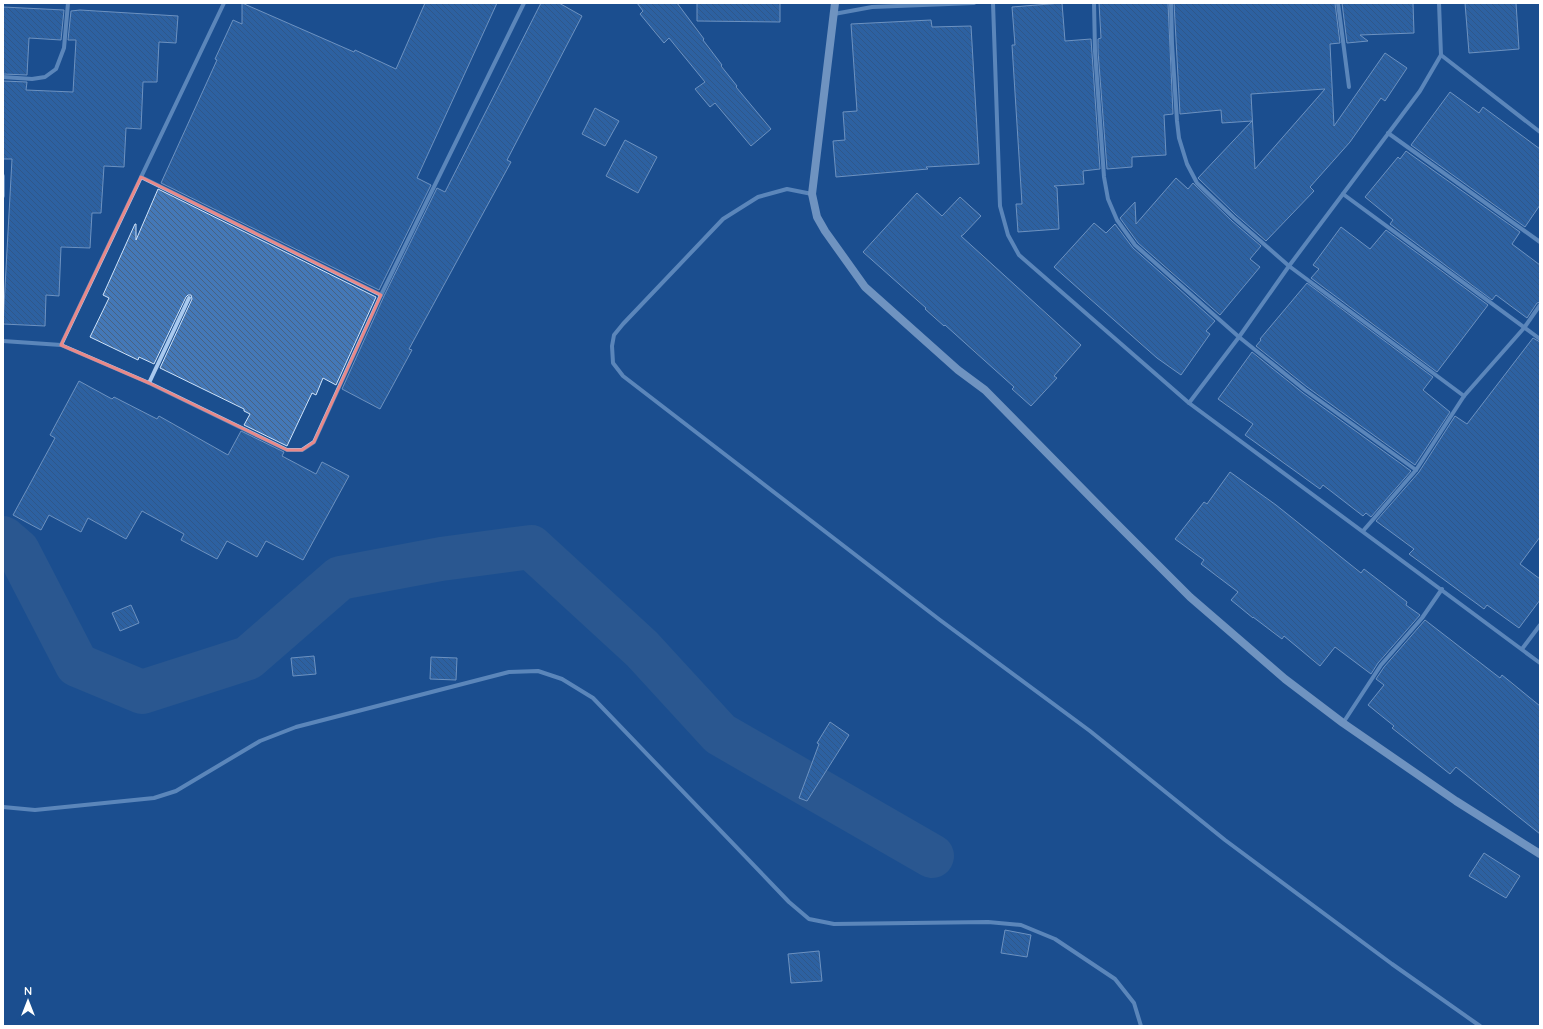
<svg xmlns="http://www.w3.org/2000/svg" width="1543" height="1029" viewBox="0 0 1543 1029" font-family="Quicksand,sans-serif">
	<style>
		.lines { fill: none; stroke-linecap: round; stroke-linejoin: round }
		.river { stroke: #3c6290; stroke-width: 44 }
		.building { fill: url(#building-back-hatch); stroke: #cfe3fa; fill-rule: evenodd }
		.street { stroke: #a9c9ee; stroke-width: 4 }
		.secondary { stroke: #d6e6fa; stroke-width: 8 }
		.marked { fill: none; stroke: #e88989; stroke-width: 3; stroke-linejoin: round }
	</style>
	<defs>
		<pattern id="building-back-hatch" width="6" height="6" patternUnits="userSpaceOnUse"><rect width="6" height="6" fill="#4478b7"/><path d="M-1 5l2 2M0 0l6 6M5-1l2 2" fill="none" stroke="#486282"/></pattern>
	</defs>
	<rect width="100%" height="100%" fill="#1b4f8f"/>
	<g class="lines">
		<!-- river -->
		<path class="river" d="M 3,538 L 18,551 L 77,665 L 142,692 L 248,658 L 340,578 L 441,559 L 531,547 L 642,649 L 720,734 L 932,856"/>
	</g>
	<!-- building -->
	<g class="building">
		<path d="M 242,3 L 354,52 L 355,50 L 396,69 L 425,3 L 497,3 L 417,178 L 431,185 L 379,290 L 161,183 L 217,60 L 215,59 L 233,20 L 242,24 Z"/>
		<path d="M 541,3 L 559,3 L 582,16 L 507,160 L 511,162 L 409,349 L 412,350 L 380,409 L 342,389 L 384,296 L 437,188 L 445,192 Z"/>
		<path d="M 637,3 L 677,3 L 704,39 L 703,40 L 722,65 L 721,66 L 737,86 L 736,87 L 771,129 L 751,146 L 715,103 L 710,107 L 695,89 L 705,82 L 669,38 L 664,43 L 640,14 L 643,11 Z"/>
		<path d="M 697,3 L 780,3 L 780,22 L 697,21 Z"/>
		<path d="M 1062,3 L 1065,41 L 1091,39 L 1100,169 L 1083,171 L 1084,184 L 1054,186 L 1057,188 L 1059,229 L 1018,232 L 1016,204 L 1022,204 L 1012,45 L 1015,45 L 1012,7 Z"/>
		<path d="M 1099,3 L 1168,3 L 1173,114 L 1164,115 L 1166,155 L 1132,157 L 1132,167 L 1107,169 L 1098,51 L 1098,39 L 1101,38 Z"/>
		<path d="M 1174,3 L 1335,3 L 1340,43 L 1330,44 L 1334,126 L 1385,53 L 1407,68 L 1385,101 L 1381,98 L 1350,142 L 1310,187 L 1314,191 L 1266,241 L 1236,215 L 1198,178 L 1252,121 L 1222,123 L 1221,110 L 1180,114 ZM 1325,89 L 1255,169 L 1251,94 Z"/>
		<path d="M 1342,3 L 1413,3 L 1414,33 L 1360,35 L 1368,41 L 1347,43 Z"/>
		<path d="M 1465,3 L 1516,3 L 1519,49 L 1469,53 Z"/>
		<path d="M 3,7 L 64,10 L 61,40 L 29,38 L 27,75 L 3,74 Z"/>
		<path d="M 80,10 L 178,16 L 176,43 L 159,42 L 157,82 L 143,82 L 141,129 L 126,128 L 124,167 L 104,166 L 101,213 L 92,213 L 90,248 L 61,247 L 59,296 L 46,295 L 45,326 L 3,324 L 12,159 L 3,159 L 3,81 L 27,82 L 26,90 L 73,92 L 76,40 L 68,40 L 71,11 Z"/>
		<path d="M 931,20 L 932,27 L 971,26 L 979,164 L 926,167 L 928,169 L 836,177 L 833,141 L 845,140 L 843,112 L 857,111 L 851,24 Z"/>
		<path d="M 1450,92 L 1479,113 L 1483,107 L 1540,149 L 1540,205 L 1525,227 L 1411,145 Z"/>
		<path d="M 595,108 L 619,121 L 605,146 L 582,134 Z"/>
		<path d="M 625,140 L 657,157 L 638,193 L 606,176 Z"/>
		<path d="M 1406,151 L 1520,232 L 1512,244 L 1540,265 L 1540,302 L 1537,303 L 1527,318 L 1496,295 L 1492,300 L 1390,224 L 1393,220 L 1365,197 L 1398,157 L 1400,159 Z"/>
		<path d="M 1176,178 L 1188,189 L 1193,183 L 1232,221 L 1261,246 L 1250,259 L 1260,267 L 1220,315 L 1138,243 L 1120,218 L 1135,202 L 1136,224 Z"/>
		<path d="M 158,189 L 376,297 L 336,385 L 323,378 L 316,395 L 312,393 L 287,446 L 244,425 L 250,414 L 244,411 L 244,409 L 160,368 L 192,299 L 191,295 L 188,295 L 186,297 L 154,364 L 139,357 L 138,360 L 90,337 L 109,298 L 103,295 L 135,224 L 136,224 L 136,240 Z"/>
		<path d="M 917,193 L 942,216 L 960,197 L 981,216 L 963,235 L 961,236 L 1081,345 L 1054,376 L 1057,378 L 1031,406 L 1012,389 L 1014,387 L 945,325 L 944,326 L 925,309 L 926,308 L 863,252 Z"/>
		<path d="M 1094,223 L 1106,233 L 1115,224 L 1133,248 L 1215,321 L 1206,331 L 1210,334 L 1181,375 L 1157,358 L 1054,267 Z"/>
		<path d="M 1341,227 L 1370,249 L 1386,230 L 1488,305 L 1437,372 L 1311,278 L 1319,269 L 1313,265 Z"/>
		<path d="M 1307,283 L 1433,377 L 1423,390 L 1450,412 L 1415,465 L 1307,387 L 1256,346 L 1261,340 L 1260,339 Z"/>
		<path d="M 1533,338 L 1540,342 L 1540,537 L 1520,564 L 1540,579 L 1540,600 L 1519,628 L 1487,605 L 1484,609 L 1409,554 L 1414,549 L 1376,521 L 1419,472 L 1455,416 L 1467,424 Z"/>
		<path d="M 1252,352 L 1303,393 L 1411,471 L 1371,517 L 1366,513 L 1363,516 L 1323,485 L 1320,489 L 1245,435 L 1253,424 L 1218,399 Z"/>
		<path d="M 79,381 L 112,399 L 114,397 L 157,419 L 159,416 L 228,455 L 241,431 L 284,452 L 282,456 L 316,474 L 322,462 L 349,476 L 303,560 L 266,541 L 257,557 L 227,541 L 217,559 L 181,540 L 184,534 L 142,511 L 126,539 L 88,518 L 81,532 L 49,515 L 41,530 L 13,515 L 55,438 L 50,435 Z"/>
		<path d="M 1230,472 L 1276,505 L 1361,573 L 1364,569 L 1407,602 L 1406,605 L 1420,615 L 1378,663 L 1371,674 L 1335,647 L 1320,666 L 1284,636 L 1282,639 L 1253,617 L 1253,618 L 1231,600 L 1238,592 L 1201,564 L 1204,560 L 1175,539 L 1204,502 L 1207,504 Z"/>
		<path d="M 131,605 L 139,623 L 120,631 L 112,613 Z"/>
		<path d="M 1425,620 L 1500,678 L 1502,675 L 1540,706 L 1540,834 L 1456,767 L 1450,774 L 1392,728 L 1394,726 L 1368,705 L 1384,685 L 1376,679 L 1384,667 Z"/>
		<path d="M 314,656 L 316,674 L 293,676 L 291,658 Z"/>
		<path d="M 431,657 L 457,658 L 456,680 L 430,679 Z"/>
		<path d="M 830,722 L 849,735 L 807,801 L 799,798 L 819,744 L 817,743 Z"/>
		<path d="M 1484,853 L 1520,876 L 1506,898 L 1469,876 Z"/>
		<path d="M 1005,930 L 1031,935 L 1027,957 L 1001,953 Z"/>
		<path d="M 819,951 L 822,981 L 791,983 L 788,954 Z"/>
	</g>
	<g class="lines">
		<!-- street -->
		<g class="street">
			<path d="M 993,3 L 1000,206 L 1008,235 L 1019,255 L 1189,403 L 1540,663"/>
			<path d="M 1094,3 L 1095,51 L 1104,177 L 1108,199 L 1117,220 L 1135,245 L 1239,337 L 1305,390 L 1416,470"/>
			<path d="M 1171,3 L 1172,44 L 1177,121 L 1179,138 L 1187,164 L 1197,183 L 1234,218 L 1289,266 L 1464,396"/>
			<path d="M 1338,3 L 1349,87"/>
			<path d="M 834,14 L 872,7 L 974,3"/>
			<path d="M 1441,55 L 1540,132"/>
			<path d="M 3,77 L 32,79 L 45,77 L 56,69 L 64,48 L 68,3"/>
			<path d="M 1388,133 L 1540,242"/>
			<path d="M 3,176 L 3,196"/>
			<path d="M 141,177 L 381,295"/>
			<path d="M 812,194 L 787,189 L 758,197 L 723,219 L 623,324 L 614,335 L 612,346 L 613,363 L 623,376 L 940,620 L 1090,731 L 1225,840 L 1392,964 L 1480,1026"/>
			<path d="M 1343,194 L 1540,339"/>
			<path d="M 3,341 L 61,345 L 149,383 L 287,450 L 302,450 L 314,442 L 381,295 L 524,3"/>
			<path d="M 61,345 L 224,3"/>
			<path d="M 149,383 L 189,298"/>
			<path d="M 1189,403 L 1239,337 L 1289,266 L 1420,91 L 1441,55 L 1439,3"/>
			<path d="M 1363,531 L 1416,470 L 1464,396 L 1524,328 L 1540,305"/>
			<path d="M 1522,649 L 1540,625"/>
			<path d="M 1343,723 L 1381,665 L 1422,618 L 1442,589"/>
			<path d="M 3,807 L 35,810 L 154,798 L 176,791 L 260,741 L 296,727 L 509,672 L 538,671 L 562,679 L 593,698 L 789,902 L 809,919 L 834,924 L 988,922 L 1021,925 L 1055,939 L 1115,979 L 1134,1003 L 1141,1026"/>
		</g>
		<!-- secondary -->
		<path class="secondary" d="M 835,3 L 812,194 L 817,217 L 825,231 L 865,287 L 958,370 L 985,390 L 1109,516 L 1190,597 L 1285,679 L 1343,723 L 1456,801 L 1540,854"/>
	</g>
	<!-- marked area -->
	<path d="M0 0H1543V1029H0ZM 141,177 L 381,295 L 314,442 L 302,450 L 287,450 L 149,383 L 61,345 Z" fill="#1b4f8f" fill-opacity=".55" fill-rule="evenodd"/>
	<path class="marked" d="M 141,177 L 381,295 L 314,442 L 302,450 L 287,450 L 149,383 L 61,345 Z"/>
	<!-- border -->
	<rect width="1543" height="1029" fill="none" stroke="#ffffff" stroke-width="8"/>
	<!-- north arrow -->
	<g transform="translate(28 1001)" stroke="#1b4f8f" stroke-width="3" paint-order="stroke">
	<path d="M0-3L7 15L0 10L-7 15Z" fill="#ffffff"/>
	<text y="-6" font-size="11" font-weight="bold" text-anchor="middle" fill="#ffffff">N</text>
	</g>
</svg>
